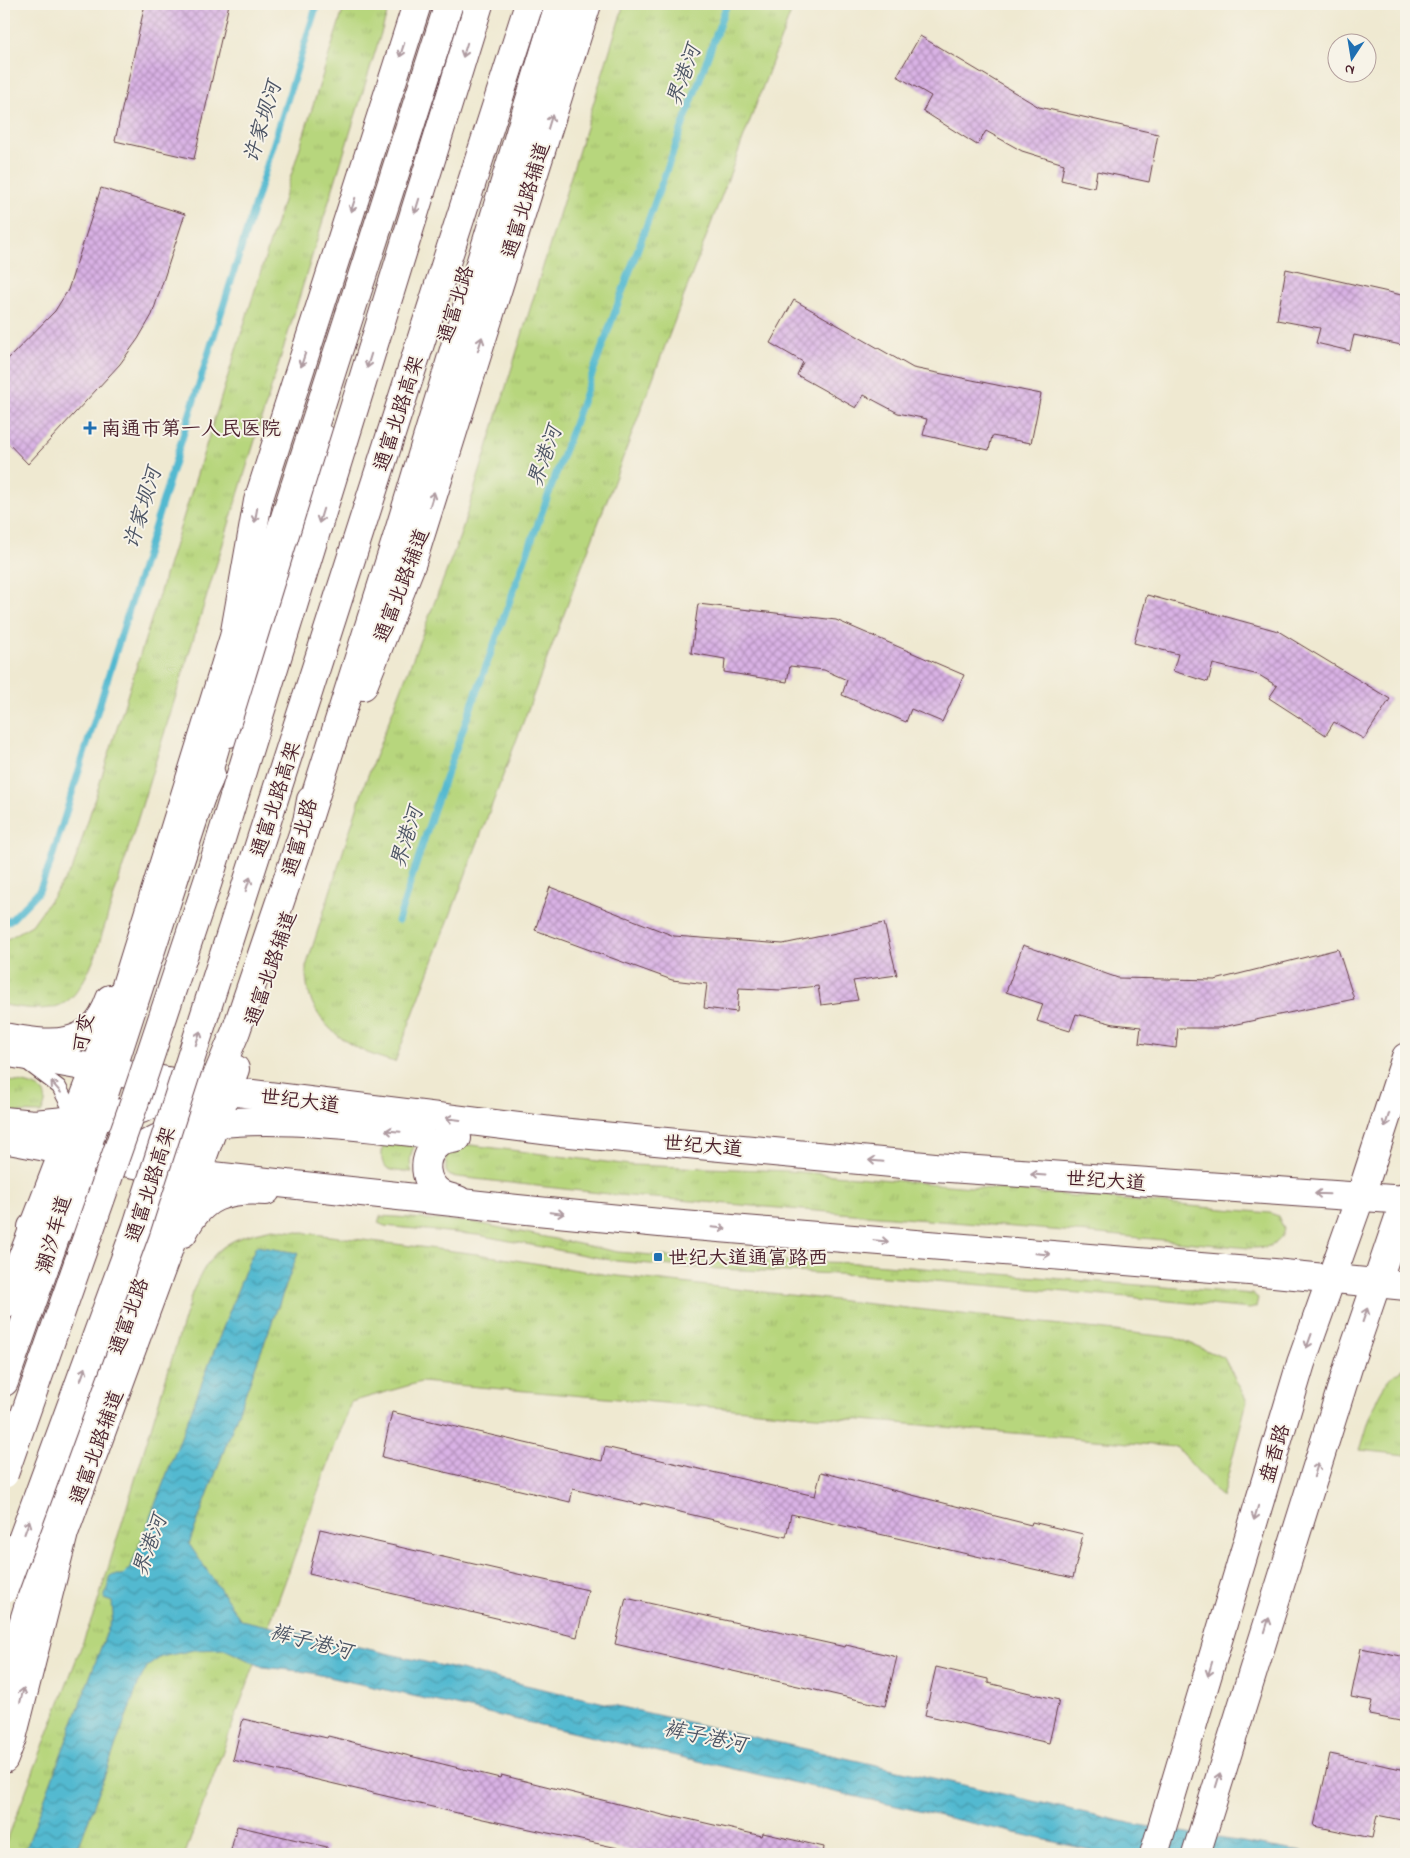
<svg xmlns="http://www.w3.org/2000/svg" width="1410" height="1858" viewBox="0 0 1410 1858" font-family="'Indie Flower','LXGW WenKai TC',sans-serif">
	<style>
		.grass { fill: url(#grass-tufts); stroke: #807a54 }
		.water { fill: url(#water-waves); stroke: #4e6c7e }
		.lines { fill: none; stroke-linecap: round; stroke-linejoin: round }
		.stream { stroke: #52b9d0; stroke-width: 7 }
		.building { fill: url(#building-cross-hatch) }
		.service-casing { stroke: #633d44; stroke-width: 16 }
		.tertiary-casing { stroke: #633d44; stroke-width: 30 }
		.primary-casing { stroke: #633d44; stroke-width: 30 }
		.trunk-casing { stroke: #633d44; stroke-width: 30 }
		.service { stroke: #fff; stroke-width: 14 }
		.tertiary { stroke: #fff; stroke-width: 28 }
		.primary { stroke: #fff; stroke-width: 28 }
		.trunk { stroke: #fff; stroke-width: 28 }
		.trunk-bridge-casing { stroke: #633d44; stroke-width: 30; stroke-linecap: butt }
		.trunk-bridge { stroke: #fff; stroke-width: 28 }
		.oneway { stroke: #ae9aa0 }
		.poi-dot { fill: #1f6fb2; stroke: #f7f3e8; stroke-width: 2 }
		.labels { text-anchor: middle; stroke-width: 4; stroke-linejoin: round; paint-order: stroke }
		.street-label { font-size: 20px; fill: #4a1f2b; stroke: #f7f3e8 }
		.poi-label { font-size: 20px; fill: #4a1f2b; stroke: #f7f3e8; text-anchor: start }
		.water-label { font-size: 21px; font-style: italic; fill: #4d5565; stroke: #f7f3e8 }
	</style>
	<defs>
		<pattern id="grass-tufts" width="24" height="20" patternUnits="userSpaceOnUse" patternTransform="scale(1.25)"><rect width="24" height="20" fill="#b7d67d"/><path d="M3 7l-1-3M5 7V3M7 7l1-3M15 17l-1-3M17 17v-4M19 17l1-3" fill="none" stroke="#9fb76c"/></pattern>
		<pattern id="water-waves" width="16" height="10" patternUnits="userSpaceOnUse" patternTransform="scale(1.25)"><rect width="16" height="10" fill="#52b9d0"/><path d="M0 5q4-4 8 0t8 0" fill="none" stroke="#4696a9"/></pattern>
		<pattern id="building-cross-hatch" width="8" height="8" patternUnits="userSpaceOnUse" patternTransform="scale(1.25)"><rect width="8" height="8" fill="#d9b2e5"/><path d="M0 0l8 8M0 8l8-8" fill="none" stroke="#b290ba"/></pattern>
	</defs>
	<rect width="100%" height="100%" fill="#f7f3e8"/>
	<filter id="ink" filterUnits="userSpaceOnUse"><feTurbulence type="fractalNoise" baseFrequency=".02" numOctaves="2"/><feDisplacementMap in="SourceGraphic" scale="10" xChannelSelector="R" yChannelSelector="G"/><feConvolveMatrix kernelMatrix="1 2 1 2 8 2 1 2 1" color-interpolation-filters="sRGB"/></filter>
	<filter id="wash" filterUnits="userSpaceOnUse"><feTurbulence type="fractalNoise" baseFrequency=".0096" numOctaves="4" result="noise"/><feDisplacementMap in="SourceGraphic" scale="20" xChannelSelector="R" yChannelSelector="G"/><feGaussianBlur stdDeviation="1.12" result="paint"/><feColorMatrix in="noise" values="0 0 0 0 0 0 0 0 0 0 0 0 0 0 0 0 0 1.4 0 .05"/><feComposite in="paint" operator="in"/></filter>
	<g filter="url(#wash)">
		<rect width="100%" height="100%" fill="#efe9d1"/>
		<!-- grass -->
		<g class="grass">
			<path d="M 345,4 L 390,4 L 95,957 C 72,1010 60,1014 4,1005 L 4,941 L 32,925 L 73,868 Z"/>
			<path d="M 624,4 L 794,4 L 395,1062 C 347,1050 304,1021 306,967 L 365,783 L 460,536 Z"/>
			<path d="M 4,1080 C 22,1083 58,1084 41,1113 L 4,1112 Z"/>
			<path d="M 387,1138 L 418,1140 C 411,1150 408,1161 412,1172 C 398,1171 380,1173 382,1154 C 382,1147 383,1143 387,1138 Z"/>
			<path d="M 463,1144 L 630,1165 L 787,1171 L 1270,1213 L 1278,1216 L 1284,1229 C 1280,1247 1266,1248 1249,1248 L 1089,1233 L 617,1195 L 449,1176 L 446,1171 L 446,1153 Z"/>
			<path d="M 380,1216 L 472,1222 L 618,1252 L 697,1259 L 860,1263 L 1253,1294 L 1258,1298 L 1256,1307 L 1250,1309 L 1128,1297 L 860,1275 L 695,1268 L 616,1261 L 478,1235 L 385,1226 L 378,1223 Z"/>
			<path d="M 273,1229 L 477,1254 L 609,1275 L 1178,1338 L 1224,1358 L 1247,1401 L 1222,1498 L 1176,1447 L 421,1382 L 351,1402 L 185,1854 L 4,1854 L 4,1848 L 96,1608 L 192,1293 C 211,1249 226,1238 273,1229 Z"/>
			<path d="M 1406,1367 L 1406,1455 L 1360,1450 C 1370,1421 1376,1380 1406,1367 Z"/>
		</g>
		<!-- water -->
		<path class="water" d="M 256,1246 L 298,1253 L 189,1544 L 241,1620 L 1134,1824 L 1314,1854 L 1114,1854 L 1090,1850 L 307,1672 L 263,1667 L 224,1649 L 194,1650 L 161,1657 L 147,1667 L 139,1682 L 76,1854 L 24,1854 L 113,1615 L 112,1602 L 104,1599 L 111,1575 L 123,1575 L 131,1567 L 246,1268 Z"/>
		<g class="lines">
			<!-- stream -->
			<g class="stream">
				<path d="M 398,921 L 434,809 L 727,4"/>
				<path d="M 4,924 L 13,918 L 39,891 L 50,864 L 317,4"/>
			</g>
		</g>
		<g id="blocks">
			<!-- building -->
			<g class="building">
				<path d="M 145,4 L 229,4 L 194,159 L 115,141 Z"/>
				<path d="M 920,36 L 1039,107 L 1158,134 L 1149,182 L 1097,171 L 1094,188 L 1061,180 L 1064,164 L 1022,151 L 986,131 L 977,145 L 923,111 L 931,96 L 897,76 Z"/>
				<path d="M 101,188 L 185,214 L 152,315 L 138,339 L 120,364 L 28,464 L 4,439 L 4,363 L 55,311 L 68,290 Z"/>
				<path d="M 1286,269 L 1406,296 L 1406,346 L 1354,335 L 1350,351 L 1316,343 L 1320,328 L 1277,320 Z"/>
				<path d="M 794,300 L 913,368 L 1041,394 L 1031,443 L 992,436 L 989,450 L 923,435 L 927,419 L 898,413 L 864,395 L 856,408 L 797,375 L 803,362 L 770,343 Z"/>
				<path d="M 1147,595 L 1278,631 L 1390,699 L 1364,739 L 1334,722 L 1326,735 L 1269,698 L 1277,686 L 1259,675 L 1213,664 L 1208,682 L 1173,671 L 1178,654 L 1134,643 Z"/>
				<path d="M 698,604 L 836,620 L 964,675 L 942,722 L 911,709 L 906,722 L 842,695 L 847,680 L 824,670 L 790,666 L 787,682 L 724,672 L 725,659 L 691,653 Z"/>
				<path d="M 550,887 L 674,936 L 783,944 L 884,923 L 897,975 L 853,981 L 858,1000 L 821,1005 L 818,986 L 781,990 L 739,988 L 737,1012 L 704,1008 L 707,984 L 672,980 L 535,930 Z"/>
				<path d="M 1023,945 L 1118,978 L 1215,980 L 1338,949 L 1354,999 L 1218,1028 L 1178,1028 L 1176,1048 L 1139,1043 L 1141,1027 L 1114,1024 L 1076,1014 L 1070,1031 L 1037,1021 L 1043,1004 L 1006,992 Z"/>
				<path d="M 392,1412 L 602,1461 L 605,1447 L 815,1496 L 821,1472 L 1031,1525 L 1032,1522 L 1083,1534 L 1073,1578 L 791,1514 L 786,1537 L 642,1503 L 642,1505 L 573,1489 L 570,1502 L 382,1457 Z"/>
				<path d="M 320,1529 L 588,1590 L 577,1637 L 309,1574 Z"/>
				<path d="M 626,1598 L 845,1647 L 846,1645 L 897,1657 L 885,1706 L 615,1644 Z"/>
				<path d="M 1361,1648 L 1406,1657 L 1406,1708 L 1403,1708 L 1400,1721 L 1369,1715 L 1372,1701 L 1351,1697 Z"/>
				<path d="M 936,1667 L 988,1679 L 988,1683 L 1059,1700 L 1049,1743 L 925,1715 Z"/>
				<path d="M 243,1719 L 327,1738 L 328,1736 L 500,1778 L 501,1775 L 675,1818 L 675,1816 L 762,1836 L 763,1833 L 824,1847 L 823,1854 L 646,1854 L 483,1819 L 233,1760 Z"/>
				<path d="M 1330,1754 L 1406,1770 L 1406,1821 L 1377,1815 L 1372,1838 L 1314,1826 Z"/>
				<path d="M 237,1826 L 327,1847 L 326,1854 L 230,1854 Z"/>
			</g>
		</g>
	</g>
	<g filter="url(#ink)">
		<use href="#blocks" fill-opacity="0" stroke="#633d44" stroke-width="1"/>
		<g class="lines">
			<!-- service casing -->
			<g class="service-casing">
				<g id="service">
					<path d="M 26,1062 L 59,1087 L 76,1120"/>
					<path d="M 77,1228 L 86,1178"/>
				</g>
			</g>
			<!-- tertiary casing -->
			<g class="tertiary-casing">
				<g id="tertiary">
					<path d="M 363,686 L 412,562 L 587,4"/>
					<path d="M 4,1037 C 48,1045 92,1052 110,999"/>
					<path d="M 183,1233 C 201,1196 226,1188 266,1191"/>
					<path d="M 4,1305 L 120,1005 L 234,637 L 258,501 L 417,4"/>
					<path d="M 4,1759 L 12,1738 L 64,1533 L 235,1069"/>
					<path d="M 1154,1854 L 1301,1363 L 1361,1195 L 1406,1057"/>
					<path d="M 1196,1854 L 1350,1361 L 1406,1197"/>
				</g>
			</g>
			<!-- primary casing -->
			<g class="primary-casing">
				<g id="primary">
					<path d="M 229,733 L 251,681 L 324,439"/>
					<path d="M 4,1052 L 212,1089 L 559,1132 L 935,1167 L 1406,1200"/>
					<path d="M 4,1121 L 34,1124 L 96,1118 L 141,1109 L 169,1096 L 191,1080"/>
					<path d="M 457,1138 C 452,1139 443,1140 439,1143 C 420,1156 423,1184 443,1195 C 447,1197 453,1198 458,1200"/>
					<path d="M 4,1139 L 177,1172 L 517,1209 L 670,1224 L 1274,1273 L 1406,1286"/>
					<path d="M 114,1166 C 133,1151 157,1136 181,1130 C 248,1112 350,1125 420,1133"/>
					<path d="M 31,1283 L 32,1227"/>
					<path d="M 4,1382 L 85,1153 L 201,796 L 211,775"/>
					<path d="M 44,1550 L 157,1235 L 177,1172 L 236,1031 L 307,822 L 311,800"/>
				</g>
			</g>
			<!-- trunk casing -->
			<g class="trunk-casing">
				<g id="trunk">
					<path d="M 201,796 L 250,627 L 449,4"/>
					<path d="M 307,822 L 396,541 L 559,4"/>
					<path d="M 4,1686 L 52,1529"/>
				</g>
			</g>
			<!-- service -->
			<use href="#service" class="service"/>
			<!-- tertiary -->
			<use href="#tertiary" class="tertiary"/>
			<!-- primary -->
			<use href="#primary" class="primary"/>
			<!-- trunk -->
			<use href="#trunk" class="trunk"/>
			<!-- trunk-bridge casing -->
			<g class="trunk-bridge-casing">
				<g id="trunk-bridge">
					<path d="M 4,1474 L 135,1101 L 208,881 L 479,4"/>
					<path d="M 4,1589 L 136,1229 L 529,4"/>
				</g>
			</g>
			<!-- trunk-bridge -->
			<use href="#trunk-bridge" class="trunk-bridge"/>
		</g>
		<!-- one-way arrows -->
		<defs><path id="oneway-shaft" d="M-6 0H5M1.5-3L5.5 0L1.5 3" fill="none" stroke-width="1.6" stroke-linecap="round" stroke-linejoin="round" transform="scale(1.25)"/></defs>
		<g class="oneway">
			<use href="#oneway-shaft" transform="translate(402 50) rotate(108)"/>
			<use href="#oneway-shaft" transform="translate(465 50) rotate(107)"/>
			<use href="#oneway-shaft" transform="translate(550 122) rotate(-73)"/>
			<use href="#oneway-shaft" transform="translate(353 205) rotate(108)"/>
			<use href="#oneway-shaft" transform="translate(417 206) rotate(107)"/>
			<use href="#oneway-shaft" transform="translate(480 344) rotate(-73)"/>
			<use href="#oneway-shaft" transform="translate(303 360) rotate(108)"/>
			<use href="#oneway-shaft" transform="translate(369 361) rotate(107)"/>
			<use href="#oneway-shaft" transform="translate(432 499) rotate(-73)"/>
			<use href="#oneway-shaft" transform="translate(256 515) rotate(100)"/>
			<use href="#oneway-shaft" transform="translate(321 516) rotate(107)"/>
			<use href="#oneway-shaft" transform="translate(248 884) rotate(-72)"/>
			<use href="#oneway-shaft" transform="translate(198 1038) rotate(-72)"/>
			<use href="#oneway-shaft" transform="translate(56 1087) rotate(-131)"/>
			<use href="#oneway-shaft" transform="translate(453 1119) rotate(-173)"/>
			<use href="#oneway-shaft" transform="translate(1387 1120) rotate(108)"/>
			<use href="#oneway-shaft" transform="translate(393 1131) rotate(-175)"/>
			<use href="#oneway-shaft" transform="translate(876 1161) rotate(-175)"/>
			<use href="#oneway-shaft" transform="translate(1038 1175) rotate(-176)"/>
			<use href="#oneway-shaft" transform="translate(1322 1194) rotate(-178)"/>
			<use href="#oneway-shaft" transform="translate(557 1213) rotate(6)"/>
			<use href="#oneway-shaft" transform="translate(719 1228) rotate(5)"/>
			<use href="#oneway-shaft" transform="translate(881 1241) rotate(5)"/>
			<use href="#oneway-shaft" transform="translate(1043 1254) rotate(5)"/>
			<use href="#oneway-shaft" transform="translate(1365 1315) rotate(-71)"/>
			<use href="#oneway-shaft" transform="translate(1309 1341) rotate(110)"/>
			<use href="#oneway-shaft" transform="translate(83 1374) rotate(-70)"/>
			<use href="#oneway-shaft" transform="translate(1316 1470) rotate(-73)"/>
			<use href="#oneway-shaft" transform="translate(1256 1513) rotate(107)"/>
			<use href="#oneway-shaft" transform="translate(27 1527) rotate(-70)"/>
			<use href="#oneway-shaft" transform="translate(1267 1625) rotate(-73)"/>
			<use href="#oneway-shaft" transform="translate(1210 1669) rotate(107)"/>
			<use href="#oneway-shaft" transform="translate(22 1695) rotate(-76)"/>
			<use href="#oneway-shaft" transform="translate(1218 1780) rotate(-73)"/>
		</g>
	</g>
	<!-- markers -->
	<g class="poi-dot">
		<path d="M87.5 420.5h5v5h5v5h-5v5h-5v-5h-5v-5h5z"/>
		<rect x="653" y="1252" width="10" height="10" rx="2.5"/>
	</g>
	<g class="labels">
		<!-- street labels -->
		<g class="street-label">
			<text transform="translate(525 200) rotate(-73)" y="7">通富北路辅道</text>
			<text transform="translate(455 304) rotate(-73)" y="7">通富北路</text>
			<text transform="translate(398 413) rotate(-72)" y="7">通富北路高架</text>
			<text transform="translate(401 585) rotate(-69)" y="7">通富北路辅道</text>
			<text transform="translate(275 799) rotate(-72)" y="7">通富北路高架</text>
			<text transform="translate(299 837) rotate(-74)" y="7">通富北路</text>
			<text transform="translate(270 968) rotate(-71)" y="7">通富北路辅道</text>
			<text transform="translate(83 1033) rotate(-79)" y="7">可变</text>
			<text transform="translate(300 1100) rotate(7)" y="7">世纪大道</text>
			<text transform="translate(703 1145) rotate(5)" y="7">世纪大道</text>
			<text transform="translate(1106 1180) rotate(4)" y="7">世纪大道</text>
			<text transform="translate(150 1184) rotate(-72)" y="7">通富北路高架</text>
			<text transform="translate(53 1234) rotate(-74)" y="7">潮汐车道</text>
			<text transform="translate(128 1316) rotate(-70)" y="7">通富北路</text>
			<text transform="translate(96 1447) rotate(-70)" y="7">通富北路辅道</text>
			<text transform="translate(1274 1453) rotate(-73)" y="7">盘香路</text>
		</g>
		<!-- poi labels -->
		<g class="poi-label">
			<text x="101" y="435">南通市第一人民医院</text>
			<text x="668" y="1264">世纪大道通富路西</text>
		</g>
		<!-- water labels -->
		<g class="water-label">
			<text transform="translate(683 75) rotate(-70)" y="7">界港河</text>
			<text transform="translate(262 122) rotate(-73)" y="7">许家坝河</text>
			<text transform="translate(544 456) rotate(-70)" y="7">界港河</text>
			<text transform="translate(142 508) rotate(-73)" y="7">许家坝河</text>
			<text transform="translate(406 837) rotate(-72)" y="7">界港河</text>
			<text transform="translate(149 1545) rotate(-70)" y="7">界港河</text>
			<text transform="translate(311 1641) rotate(15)" y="7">裤子港河</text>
			<text transform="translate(705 1736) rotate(12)" y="7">裤子港河</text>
		</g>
	</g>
	<!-- margin -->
	<rect width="1410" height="1858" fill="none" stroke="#f7f3e8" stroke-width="20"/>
	<!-- north arrow -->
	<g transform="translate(1352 58) rotate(192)"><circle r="24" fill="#f7f3e8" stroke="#b29e9c"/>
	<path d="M0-4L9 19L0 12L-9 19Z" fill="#1f6fb2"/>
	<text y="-8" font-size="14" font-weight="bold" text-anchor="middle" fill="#4a1f2b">N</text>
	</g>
</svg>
